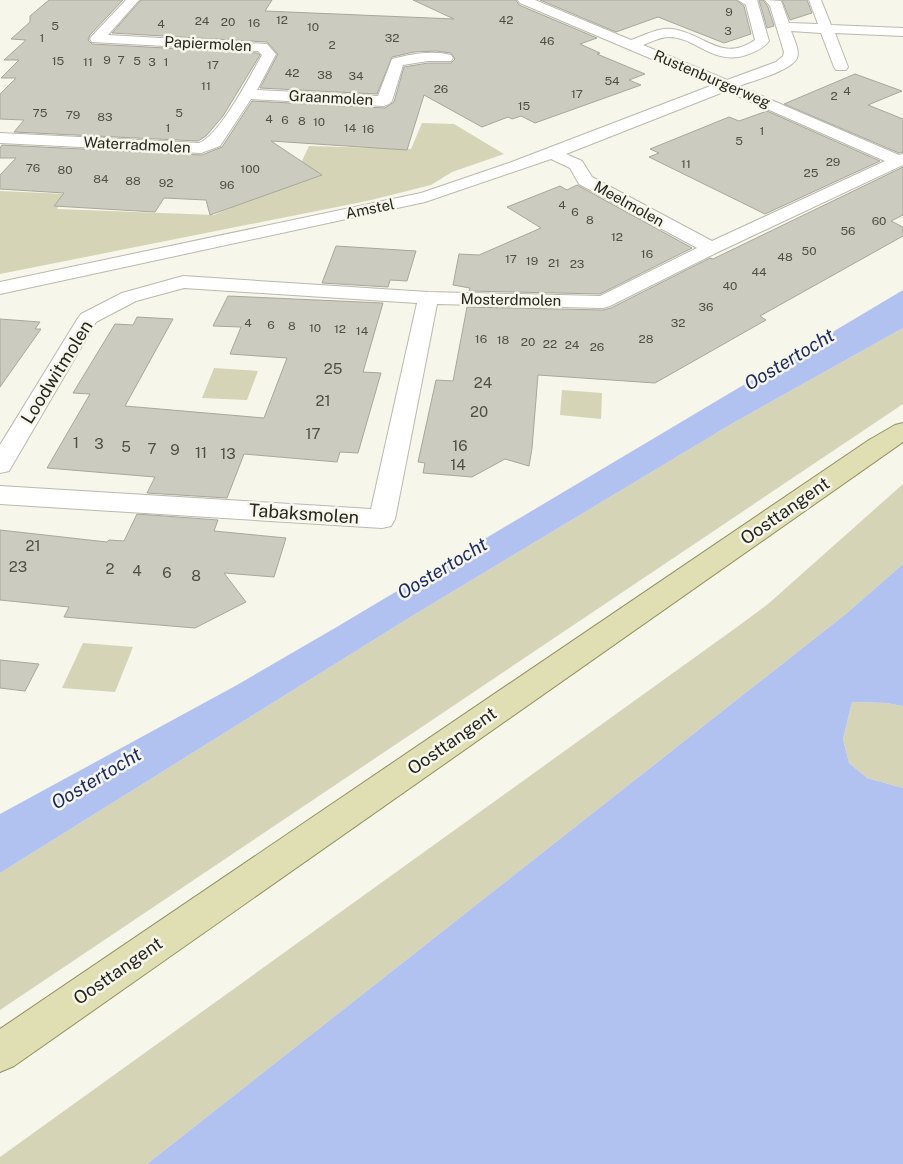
<svg xmlns="http://www.w3.org/2000/svg" width="903" height="1164" viewBox="0 0 903 1164" font-family="'Public Sans',sans-serif">
	<style>
		.green { fill: #d5d4b6 }
		.water { fill: #b2c2f0 }
		.building { fill: #cbcbbf; stroke: #a7a79c }
		.lines { fill: none; stroke-linecap: round; stroke-linejoin: round }
		.minor-casing { stroke: #b9b9ad; stroke-width: 2 }
		.major-casing { stroke: #92905f; stroke-width: 2 }
		.minor { fill: #fff; fill-rule: evenodd }
		.major { fill: #e0dfb3; fill-rule: evenodd }
		.labels { text-anchor: middle; stroke-width: 5; stroke-linejoin: round; paint-order: stroke }
		.far-number-label { font-size: 12px; fill: #4f4f48 }
		.far-street-label { font-size: 15px; fill: #262621; stroke: #f6f6ea }
		.number-label { font-size: 15px; fill: #4f4f48 }
		.street-label { font-size: 18px; fill: #262621; stroke: #f6f6ea }
		.water-label { font-size: 19px; font-style: italic; fill: #1b285e; stroke: #f6f6ea }
	</style>
	<rect width="100%" height="100%" fill="#f6f6ea"/>
	<!-- green -->
	<g class="green">
		<path d="M 422,123 L 454,124 L 504,154 L 452,172 L 431,185 L 367,201 L 0,274 L 0,191 L 65,194 L 57,209 L 214,215 L 262,194 L 320,176 L 301,163 L 309,146 L 411,149 Z"/>
		<path d="M 903,328 L 903,404 L 0,1010 L 0,873 L 412,616 L 733,423 Z"/>
		<path d="M 214,368 L 258,371 L 247,400 L 202,398 Z"/>
		<path d="M 562,390 L 602,393 L 601,419 L 560,415 Z"/>
		<path d="M 903,484 L 903,564 L 847,613 L 147,1164 L 0,1164 L 0,1157 L 737,627 L 768,604 Z"/>
		<path d="M 83,643 L 133,647 L 115,692 L 62,688 Z"/>
		<path d="M 852,702 L 886,703 L 903,706 L 903,788 L 867,778 L 849,763 L 843,739 Z"/>
	</g>
	<!-- water -->
	<g class="water">
		<path d="M 903,290 L 903,328 L 733,423 L 412,616 L 0,873 L 0,814 L 237,685 L 335,628 Z"/>
		<path d="M 903,564 L 903,706 L 886,703 L 852,702 L 843,739 L 849,763 L 867,778 L 903,788 L 903,1164 L 147,1164 L 847,613 Z"/>
	</g>
	<!-- building -->
	<g class="building">
		<path d="M 49,0 L 123,0 L 90,35 L 88,40 L 92,44 L 257,53 L 260,55 L 223,116 L 206,136 L 198,141 L 14,132 L 24,120 L 0,119 L 0,94 L 16,78 L 1,78 L 19,60 L 4,60 L 26,40 L 11,39 L 30,22 L 30,16 Z"/>
		<path d="M 141,0 L 272,0 L 265,11 L 454,19 L 413,0 L 516,0 L 519,5 L 597,38 L 580,44 L 600,53 L 597,54 L 645,74 L 629,80 L 641,85 L 535,123 L 521,116 L 512,119 L 508,117 L 482,127 L 424,95 L 407,150 L 271,141 L 322,175 L 210,215 L 206,200 L 164,198 L 155,212 L 54,206 L 64,193 L 0,189 L 0,175 L 16,158 L 0,158 L 0,148 L 2,145 L 202,155 L 222,147 L 252,101 L 385,108 L 394,102 L 404,67 L 428,63 L 451,63 L 455,59 L 451,53 L 436,51 L 414,52 L 392,57 L 377,94 L 260,88 L 278,54 L 267,42 L 112,33 Z"/>
		<path d="M 540,0 L 736,0 L 744,6 L 751,34 L 724,43 L 658,17 L 616,32 Z"/>
		<path d="M 759,0 L 763,0 L 768,7 L 774,26 L 767,28 Z"/>
		<path d="M 782,0 L 807,0 L 812,13 L 790,20 Z"/>
		<path d="M 855,74 L 902,91 L 868,105 L 903,119 L 903,152 L 899,153 L 784,104 Z"/>
		<path d="M 767,111 L 880,161 L 765,214 L 649,157 L 659,153 L 650,149 L 729,117 L 739,121 Z"/>
		<path d="M 903,167 L 903,215 L 891,221 L 903,227 L 903,236 L 760,316 L 766,320 L 655,383 L 538,375 L 532,448 L 529,466 L 505,459 L 472,477 L 423,473 L 425,463 L 418,462 L 436,380 L 453,381 L 467,307 L 603,310 L 611,308 L 710,258 L 713,259 Z"/>
		<path d="M 577,185 L 692,248 L 600,294 L 469,291 L 470,288 L 453,285 L 459,254 L 479,255 L 541,228 L 507,207 L 560,186 L 567,190 Z"/>
		<path d="M 336,246 L 416,251 L 407,281 L 390,280 L 388,287 L 322,283 Z"/>
		<path d="M 228,296 L 383,303 L 363,372 L 381,373 L 358,453 L 340,452 L 337,462 L 244,454 L 227,498 L 147,493 L 155,477 L 47,468 L 90,394 L 73,393 L 115,324 L 133,325 L 137,317 L 173,319 L 125,406 L 264,418 L 287,358 L 230,354 L 241,327 L 213,326 Z"/>
		<path d="M 0,319 L 40,322 L 35,329 L 41,329 L 0,387 Z"/>
		<path d="M 137,514 L 218,520 L 214,531 L 286,538 L 274,577 L 224,573 L 246,602 L 195,628 L 64,617 L 69,607 L 0,600 L 0,530 L 107,542 L 109,540 L 124,541 Z"/>
		<path d="M 0,660 L 39,664 L 25,691 L 0,688 Z"/>
	</g>
	<g class="lines">
		<!-- minor casing -->
		<g class="minor-casing">
			<g id="minor">
				<path d="M 126,0 L 139,0 L 108,35 L 267,44 L 276,54 L 257,90 L 378,96 L 392,59 C 411,54 432,50 451,55 L 453,58 L 451,61 L 428,61 L 403,65 L 392,101 L 389,104 L 384,106 L 251,99 L 220,146 L 201,153 L 0,143 L 0,133 L 199,143 C 220,135 250,76 262,55 L 258,51 L 92,42 L 90,39 L 92,36 Z"/>
				<path d="M 518,0 L 535,0 L 631,40 C 643,36 659,27 672,29 C 706,34 721,63 755,40 L 746,5 L 738,0 L 757,0 L 769,41 C 764,48 755,52 746,55 C 713,66 696,37 669,37 C 660,37 651,42 643,45 L 727,80 L 776,62 L 783,56 L 784,52 L 770,6 L 765,0 L 781,1 L 789,23 L 818,24 L 809,0 L 821,0 L 831,25 L 903,28 L 903,36 L 835,33 L 848,67 L 846,70 L 836,70 L 834,67 L 821,33 L 791,31 C 794,39 800,51 797,58 C 791,71 752,81 739,86 L 899,155 L 903,154 L 903,165 L 718,252 L 610,306 L 603,308 L 437,304 L 395,519 L 391,526 L 382,528 L 0,504 L 0,486 L 371,509 L 417,303 L 184,288 L 136,301 L 96,322 L 9,471 L 0,473 L 0,445 L 78,318 L 81,314 L 122,293 L 183,276 L 428,292 L 600,296 L 697,248 L 579,184 L 570,168 L 551,159 L 425,202 L 0,294 L 0,282 L 421,193 L 509,163 L 713,85 L 520,3 ZM 726,91 L 885,161 L 712,241 L 592,177 L 582,161 L 566,154 Z"/>
			</g>
		</g>
		<!-- major casing -->
		<g class="major-casing">
			<path id="major" d="M 903,423 L 903,442 L 14,1066 L 0,1072 L 0,1029 L 869,440 L 895,425 Z"/>
		</g>
		<!-- minor -->
		<use href="#minor" class="minor"/>
		<!-- major -->
		<use href="#major" class="major"/>
	</g>
	<g class="labels">
		<!-- far-number labels -->
		<g class="far-number-label">
			<text x="729" y="16">9</text>
			<text x="282" y="24">12</text>
			<text x="506" y="24">42</text>
			<text x="202" y="25">24</text>
			<text x="228" y="26">20</text>
			<text x="254" y="27">16</text>
			<text x="161" y="28">4</text>
			<text x="55" y="30">5</text>
			<text x="313" y="31">10</text>
			<text x="728" y="35">3</text>
			<text x="42" y="42">1</text>
			<text x="392" y="42">32</text>
			<text x="547" y="45">46</text>
			<text x="332" y="49">2</text>
			<text x="107" y="64">9</text>
			<text x="121" y="64">7</text>
			<text x="58" y="65">15</text>
			<text x="137" y="65">5</text>
			<text x="88" y="66">11</text>
			<text x="152" y="66">3</text>
			<text x="166" y="66">1</text>
			<text x="213" y="69">17</text>
			<text x="292" y="77">42</text>
			<text x="325" y="79">38</text>
			<text x="356" y="80">34</text>
			<text x="612" y="85">54</text>
			<text x="206" y="90">11</text>
			<text x="441" y="93">26</text>
			<text x="847" y="95">4</text>
			<text x="577" y="98">17</text>
			<text x="834" y="100">2</text>
			<text x="524" y="110">15</text>
			<text x="40" y="117">75</text>
			<text x="179" y="117">5</text>
			<text x="73" y="119">79</text>
			<text x="105" y="121">83</text>
			<text x="269" y="123">4</text>
			<text x="285" y="124">6</text>
			<text x="302" y="125">8</text>
			<text x="319" y="126">10</text>
			<text x="168" y="132">1</text>
			<text x="350" y="132">14</text>
			<text x="368" y="133">16</text>
			<text x="762" y="135">1</text>
			<text x="739" y="145">5</text>
			<text x="833" y="166">29</text>
			<text x="686" y="168">11</text>
			<text x="33" y="172">76</text>
			<text x="250" y="173">100</text>
			<text x="65" y="174">80</text>
			<text x="811" y="177">25</text>
			<text x="101" y="183">84</text>
			<text x="133" y="185">88</text>
			<text x="166" y="187">92</text>
			<text x="227" y="189">96</text>
			<text x="562" y="209">4</text>
			<text x="575" y="216">6</text>
			<text x="590" y="224">8</text>
			<text x="879" y="225">60</text>
			<text x="848" y="235">56</text>
			<text x="617" y="241">12</text>
			<text x="809" y="255">50</text>
			<text x="647" y="258">16</text>
			<text x="785" y="261">48</text>
			<text x="511" y="263">17</text>
			<text x="532" y="265">19</text>
			<text x="554" y="267">21</text>
			<text x="577" y="268">23</text>
			<text x="759" y="276">44</text>
			<text x="730" y="290">40</text>
			<text x="706" y="311">36</text>
			<text x="248" y="327">4</text>
			<text x="678" y="327">32</text>
			<text x="271" y="329">6</text>
			<text x="292" y="330">8</text>
			<text x="315" y="332">10</text>
			<text x="340" y="333">12</text>
			<text x="362" y="335">14</text>
			<text x="481" y="343">16</text>
			<text x="646" y="343">28</text>
			<text x="503" y="344">18</text>
			<text x="528" y="346">20</text>
			<text x="550" y="348">22</text>
			<text x="572" y="349">24</text>
			<text x="597" y="351">26</text>
		</g>
		<!-- far-street labels -->
		<g class="far-street-label">
			<text transform="translate(208 44) rotate(3)" y="5">Papiermolen</text>
			<text transform="translate(712 79) rotate(23)" y="5">Rustenburgerweg</text>
			<text transform="translate(331 98) rotate(3)" y="5">Graanmolen</text>
			<text transform="translate(137 145) rotate(3)" y="5">Waterradmolen</text>
			<text transform="translate(629 204) rotate(29)" y="5">Meelmolen</text>
			<text transform="translate(370 209) rotate(-12)" y="5">Amstel</text>
			<text transform="translate(511 300) rotate(1)" y="5">Mosterdmolen</text>
		</g>
		<!-- number labels -->
		<g class="number-label">
			<text x="333" y="374">25</text>
			<text x="483" y="388">24</text>
			<text x="323" y="406">21</text>
			<text x="479" y="417">20</text>
			<text x="313" y="439">17</text>
			<text x="76" y="448">1</text>
			<text x="99" y="449">3</text>
			<text x="460" y="451">16</text>
			<text x="126" y="452">5</text>
			<text x="152" y="454">7</text>
			<text x="175" y="455">9</text>
			<text x="201" y="458">11</text>
			<text x="228" y="459">13</text>
			<text x="458" y="470">14</text>
			<text x="33" y="551">21</text>
			<text x="18" y="572">23</text>
			<text x="110" y="574">2</text>
			<text x="137" y="576">4</text>
			<text x="167" y="578">6</text>
			<text x="196" y="581">8</text>
		</g>
		<!-- street labels -->
		<g class="street-label">
			<text transform="translate(57 372) rotate(-58)" y="6">Loodwitmolen</text>
			<text transform="translate(785 511) rotate(-35)" y="6">Oosttangent</text>
			<text transform="translate(304 514) rotate(4)" y="6">Tabaksmolen</text>
			<text transform="translate(452 741) rotate(-35)" y="6">Oosttangent</text>
			<text transform="translate(118 971) rotate(-35)" y="6">Oosttangent</text>
		</g>
		<!-- water labels -->
		<g class="water-label">
			<text transform="translate(789 359) rotate(-31)" y="7">Oostertocht</text>
			<text transform="translate(442 568) rotate(-31)" y="7">Oostertocht</text>
			<text transform="translate(96 778) rotate(-31)" y="7">Oostertocht</text>
		</g>
	</g>
</svg>
